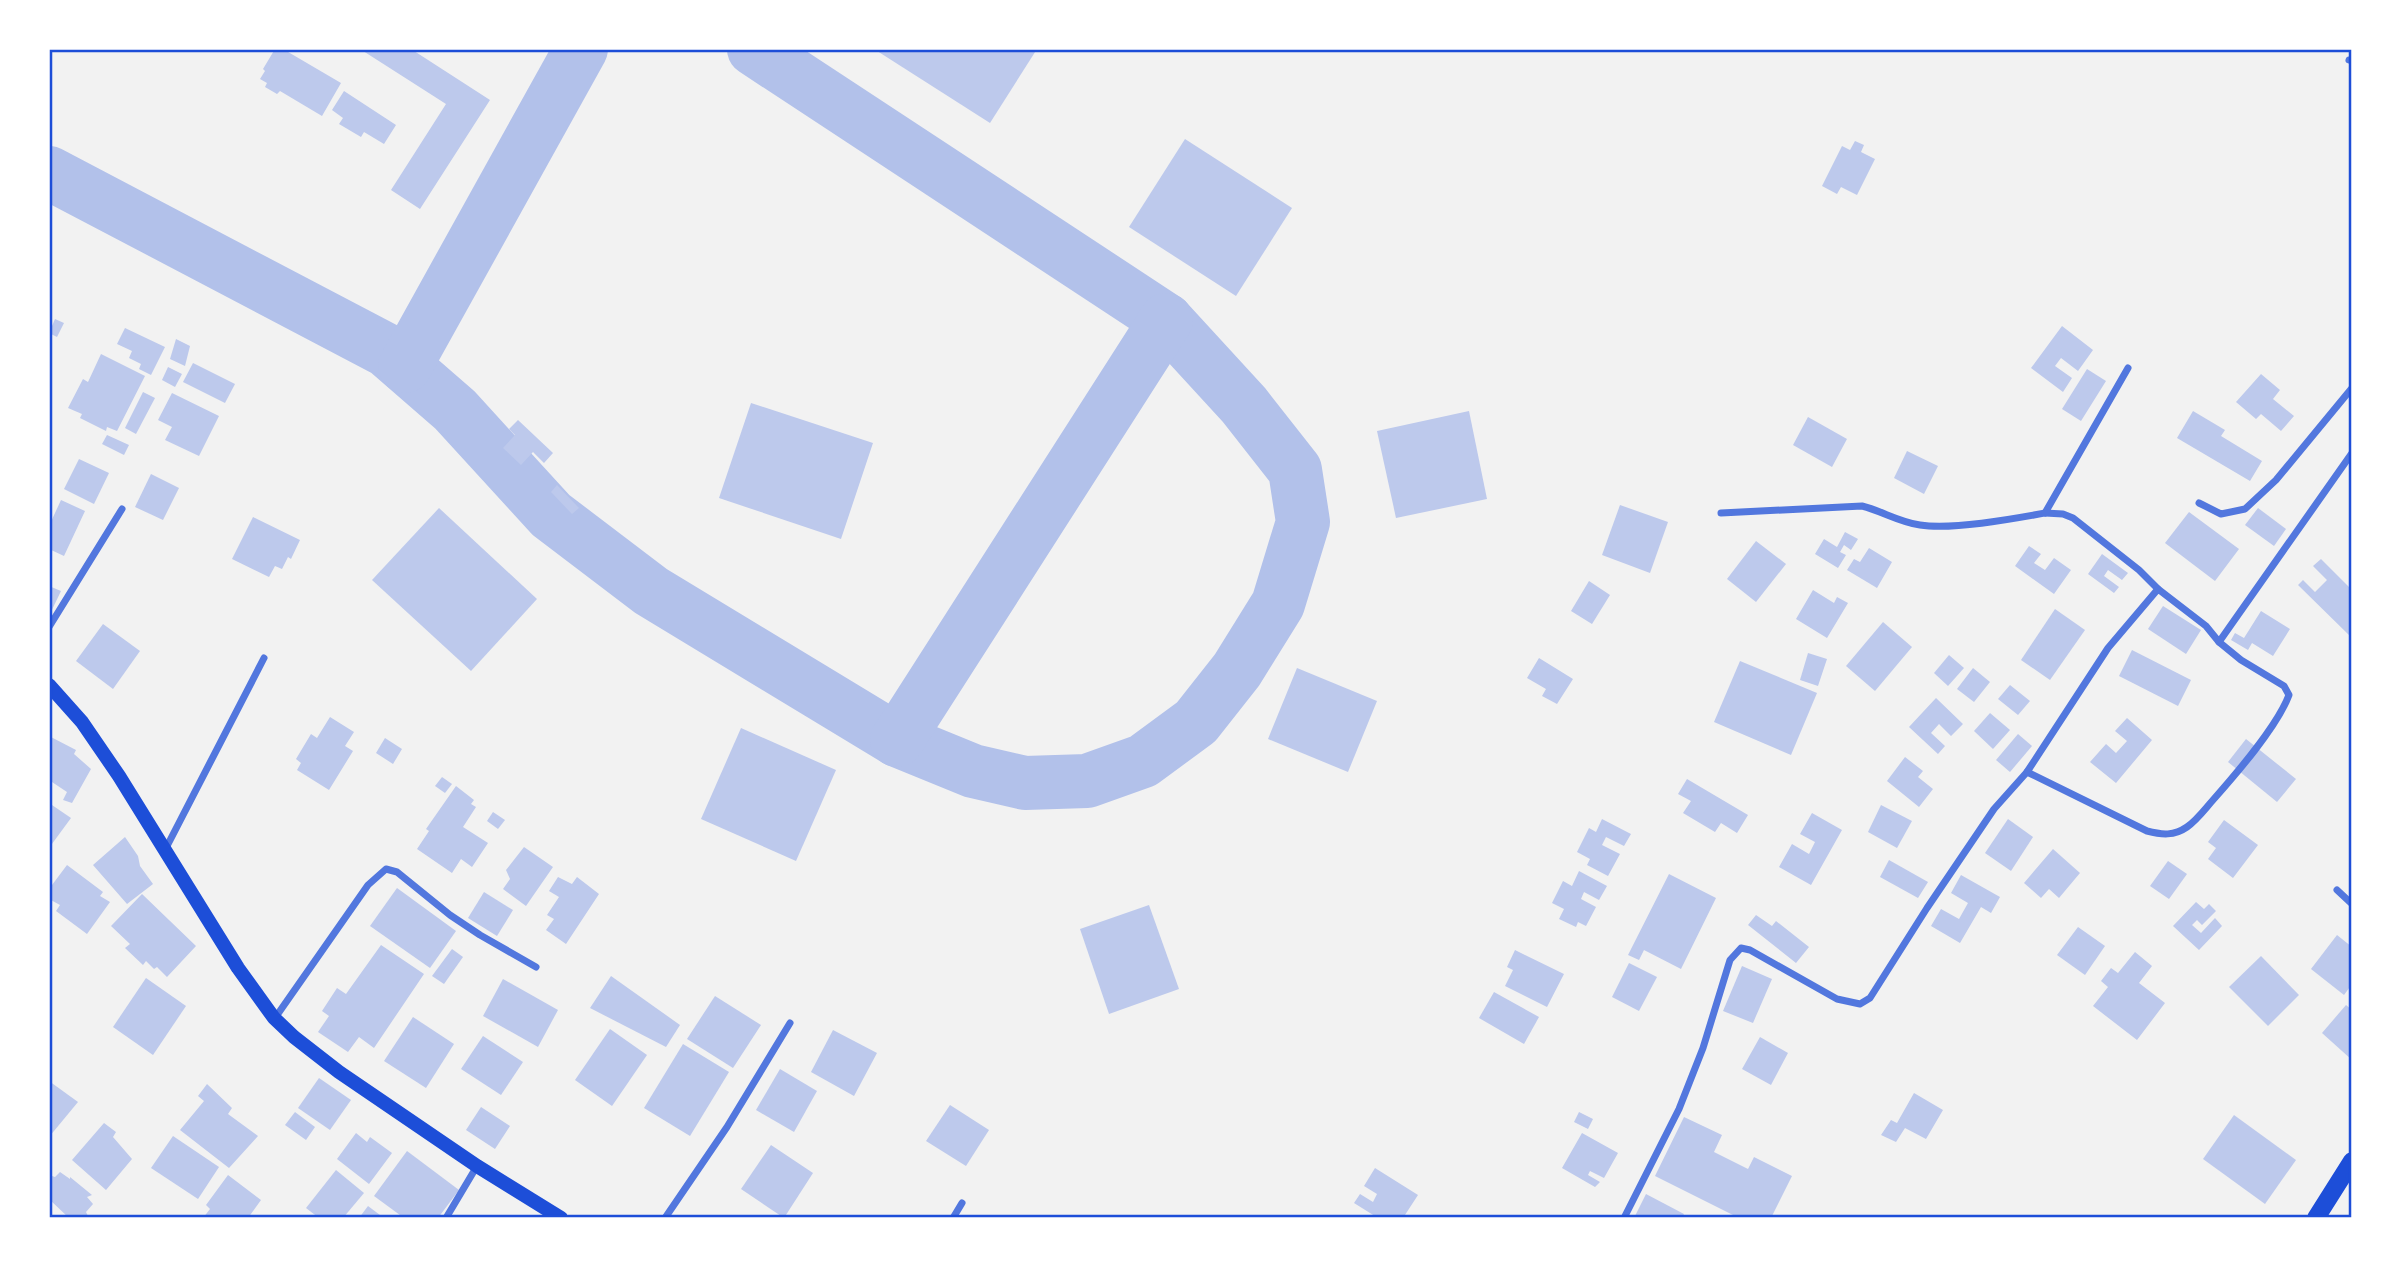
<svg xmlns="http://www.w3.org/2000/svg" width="2401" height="1267" viewBox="0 0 2401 1267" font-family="Inter,sans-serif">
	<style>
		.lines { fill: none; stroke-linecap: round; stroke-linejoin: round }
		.taxiway { stroke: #b2c1ea; stroke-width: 54 }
		.building { fill: #bdc9ec }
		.minor { stroke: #5277de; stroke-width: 7 }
		.secondary { stroke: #1d4ed8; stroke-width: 14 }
		.primary { stroke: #1d4ed8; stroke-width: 18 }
		.neatline { fill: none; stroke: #1d4ed8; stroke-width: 2.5 }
	</style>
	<rect width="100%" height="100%" fill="#f2f2f2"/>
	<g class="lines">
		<!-- taxiway -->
		<g class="taxiway">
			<path d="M 49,173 L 386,350 L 455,410 L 551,515 L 651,591 L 897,740 L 973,771 L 1025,783 L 1087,781 L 1143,761 L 1196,722 L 1237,670 L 1278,604 L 1303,522 L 1295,470 L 1244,405 L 1166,320 L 754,49"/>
			<path d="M 405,366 L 581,49"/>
			<path d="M 897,740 L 1166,320"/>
		</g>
	</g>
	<!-- building -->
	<g class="building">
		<path d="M 275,49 L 283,49 L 341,83 L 322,116 L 280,91 L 277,94 L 265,87 L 267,83 L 260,79 L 265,71 L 263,69 Z"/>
		<path d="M 360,49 L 411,49 L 490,100 L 420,209 L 391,190 L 446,104 Z"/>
		<path d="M 874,49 L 1037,49 L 990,123 Z"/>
		<path d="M 344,91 L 396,125 L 384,144 L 364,132 L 361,137 L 339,124 L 343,118 L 332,110 Z"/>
		<path d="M 1185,139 L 1292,208 L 1236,296 L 1129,227 Z"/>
		<path d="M 1855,141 L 1864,145 L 1861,152 L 1875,159 L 1857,195 L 1841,187 L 1837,194 L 1822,186 L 1842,146 L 1850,150 Z"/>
		<path d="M 55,319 L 64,323 L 57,337 L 49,333 Z"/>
		<path d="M 2062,326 L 2093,350 L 2078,371 L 2061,358 L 2055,366 L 2072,378 L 2063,392 L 2031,368 Z"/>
		<path d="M 125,328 L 165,347 L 151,375 L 139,369 L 141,364 L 129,358 L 132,351 L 117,344 Z"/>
		<path d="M 176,339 L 190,346 L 185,366 L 170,359 Z"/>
		<path d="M 101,354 L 145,376 L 117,431 L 107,427 L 106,431 L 80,418 L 82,414 L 68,408 L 83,379 L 88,382 Z"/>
		<path d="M 193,363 L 235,384 L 225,403 L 183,382 Z"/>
		<path d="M 168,367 L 182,374 L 175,387 L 162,380 Z"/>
		<path d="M 2087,369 L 2106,381 L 2081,421 L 2062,409 Z"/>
		<path d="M 2261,374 L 2280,390 L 2273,399 L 2294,416 L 2281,431 L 2261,414 L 2256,419 L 2236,402 Z"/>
		<path d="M 143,392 L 155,398 L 136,434 L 125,428 Z"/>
		<path d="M 172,393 L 219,416 L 199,456 L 165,440 L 172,427 L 158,420 Z"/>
		<path d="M 751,403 L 873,443 L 841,539 L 719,498 Z"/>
		<path d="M 1469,411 L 1487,499 L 1396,518 L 1377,431 Z"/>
		<path d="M 2193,411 L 2225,430 L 2221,436 L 2262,461 L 2250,481 L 2177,438 Z"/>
		<path d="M 1808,417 L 1847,439 L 1832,467 L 1793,445 Z"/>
		<path d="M 518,420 L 553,453 L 544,463 L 533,452 L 521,465 L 503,448 L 515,435 L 509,429 Z"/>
		<path d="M 107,435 L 129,445 L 124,455 L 102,444 Z"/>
		<path d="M 1907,451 L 1938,466 L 1924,494 L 1894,478 Z"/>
		<path d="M 79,459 L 109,473 L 94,504 L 64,489 Z"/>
		<path d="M 151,474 L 179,488 L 163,520 L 135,507 Z"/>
		<path d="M 557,485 L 579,508 L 572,514 L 551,492 Z"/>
		<path d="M 61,500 L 85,511 L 64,556 L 49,549 L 49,526 Z"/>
		<path d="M 1620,505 L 1668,522 L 1650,573 L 1602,555 Z"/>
		<path d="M 439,508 L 537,599 L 471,671 L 372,580 Z"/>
		<path d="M 2258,508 L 2286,529 L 2274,546 L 2245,525 Z"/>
		<path d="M 2189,512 L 2239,549 L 2215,581 L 2165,543 Z"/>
		<path d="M 253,517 L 300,540 L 291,559 L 288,557 L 282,569 L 275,566 L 269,577 L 232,559 Z"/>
		<path d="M 1845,532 L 1858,539 L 1851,550 L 1844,545 L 1840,552 L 1846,555 L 1838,568 L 1815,554 L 1824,539 L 1837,547 Z"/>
		<path d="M 1756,541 L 1786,564 L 1756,602 L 1727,579 Z"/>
		<path d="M 2029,546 L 2041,554 L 2034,563 L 2045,570 L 2054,558 L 2071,570 L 2054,594 L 2015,566 Z"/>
		<path d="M 1869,548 L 1892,562 L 1877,588 L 1847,570 L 1854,559 L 1860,562 Z"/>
		<path d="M 2102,554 L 2128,573 L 2122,580 L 2108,570 L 2104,576 L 2119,587 L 2114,593 L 2088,574 Z"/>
		<path d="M 2321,559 L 2352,590 L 2352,638 L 2298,585 L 2303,580 L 2315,592 L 2327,580 L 2313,566 Z"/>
		<path d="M 1589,581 L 1610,595 L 1592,624 L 1571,611 Z"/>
		<path d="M 49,586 L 61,591 L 49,616 Z"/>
		<path d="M 1813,590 L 1834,603 L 1837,597 L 1848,603 L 1827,638 L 1796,619 Z"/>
		<path d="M 2163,606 L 2201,630 L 2186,654 L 2148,629 Z"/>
		<path d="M 2055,609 L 2085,630 L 2050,680 L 2021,660 Z"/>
		<path d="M 2261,611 L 2290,629 L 2273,656 L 2252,643 L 2248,650 L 2231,640 L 2235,633 L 2244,638 Z"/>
		<path d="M 1883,622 L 1912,647 L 1875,691 L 1846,666 Z"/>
		<path d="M 103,624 L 140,651 L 113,689 L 76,661 Z"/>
		<path d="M 2132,650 L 2191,680 L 2178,706 L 2119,676 Z"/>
		<path d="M 1808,653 L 1827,659 L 1818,686 L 1800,680 Z"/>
		<path d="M 1949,655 L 1964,668 L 1948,686 L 1934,673 Z"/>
		<path d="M 1539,658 L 1573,679 L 1557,704 L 1542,696 L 1546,689 L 1527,678 Z"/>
		<path d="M 1740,661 L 1817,693 L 1791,755 L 1714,722 Z"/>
		<path d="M 1297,668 L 1377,701 L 1348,772 L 1268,739 Z"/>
		<path d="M 1973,668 L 1990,682 L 1974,702 L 1957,689 Z"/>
		<path d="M 2010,685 L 2030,701 L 2018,715 L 1998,699 Z"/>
		<path d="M 1936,698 L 1963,724 L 1951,736 L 1939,724 L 1931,733 L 1945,746 L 1938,754 L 1909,727 Z"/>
		<path d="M 1990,713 L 2010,730 L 1993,749 L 1974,731 Z"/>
		<path d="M 330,717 L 354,732 L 345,746 L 353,751 L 329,790 L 297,770 L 301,763 L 296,759 L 311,734 L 317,738 Z"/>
		<path d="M 2127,718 L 2152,740 L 2116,783 L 2090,762 L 2106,744 L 2116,753 L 2127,741 L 2115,731 Z"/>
		<path d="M 741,728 L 836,770 L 796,861 L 701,819 Z"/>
		<path d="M 2018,734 L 2032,746 L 2010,772 L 1996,760 Z"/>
		<path d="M 49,736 L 76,750 L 74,754 L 91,769 L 72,803 L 63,800 L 67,792 L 49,780 Z"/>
		<path d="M 385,738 L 402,749 L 393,764 L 376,753 Z"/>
		<path d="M 2246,739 L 2296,779 L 2277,802 L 2228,762 Z"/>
		<path d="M 1905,757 L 1923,771 L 1918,777 L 1933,789 L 1919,807 L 1887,781 Z"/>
		<path d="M 442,777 L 452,784 L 445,793 L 435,786 Z"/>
		<path d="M 1687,779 L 1748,815 L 1737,833 L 1721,823 L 1715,832 L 1683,813 L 1691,801 L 1678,794 Z"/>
		<path d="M 456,786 L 474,800 L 471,804 L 476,807 L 463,827 L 488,843 L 472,867 L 461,859 L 452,873 L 417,849 L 429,831 L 426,829 Z"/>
		<path d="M 49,803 L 71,818 L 49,848 Z"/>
		<path d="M 1881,805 L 1912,821 L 1897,848 L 1868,832 Z"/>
		<path d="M 493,812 L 505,820 L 498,829 L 487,821 Z"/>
		<path d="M 1812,813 L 1842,830 L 1811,885 L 1779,867 L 1792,844 L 1809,854 L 1815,842 L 1800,834 Z"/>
		<path d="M 1602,819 L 1631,834 L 1624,846 L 1606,837 L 1602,845 L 1620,854 L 1608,876 L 1587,865 L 1590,859 L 1577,852 L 1589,828 L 1596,832 Z"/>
		<path d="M 2008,819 L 2033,837 L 2011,871 L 1985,853 Z"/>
		<path d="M 2224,820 L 2258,845 L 2233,878 L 2208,859 L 2216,848 L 2208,842 Z"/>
		<path d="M 125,837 L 138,856 L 140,866 L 153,884 L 127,904 L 93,865 Z"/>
		<path d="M 524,847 L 553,867 L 526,906 L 503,889 L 510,879 L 506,870 Z"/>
		<path d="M 2053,849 L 2080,873 L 2059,898 L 2049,889 L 2041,898 L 2024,883 Z"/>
		<path d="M 1889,860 L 1928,882 L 1918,898 L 1880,877 Z"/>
		<path d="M 2168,861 L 2187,874 L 2169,899 L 2150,886 Z"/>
		<path d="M 67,865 L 103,892 L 100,896 L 110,902 L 87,934 L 56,911 L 60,905 L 49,899 L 49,889 Z"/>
		<path d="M 1579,871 L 1607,886 L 1599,900 L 1584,892 L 1581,899 L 1596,907 L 1586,926 L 1578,922 L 1576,927 L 1559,919 L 1564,909 L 1552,903 L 1563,881 L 1572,886 Z"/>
		<path d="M 1669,874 L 1716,898 L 1681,969 L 1644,950 L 1639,960 L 1628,955 Z"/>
		<path d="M 1961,875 L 2000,897 L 1991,913 L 1981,907 L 1960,943 L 1931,926 L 1941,909 L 1959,919 L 1968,903 L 1951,893 Z"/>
		<path d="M 558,877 L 572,884 L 577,877 L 599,894 L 566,944 L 546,930 L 554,919 L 547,915 L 559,897 L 549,891 Z"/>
		<path d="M 397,888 L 456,931 L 430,968 L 370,926 Z"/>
		<path d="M 484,892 L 513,910 L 497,936 L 468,918 Z"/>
		<path d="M 142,894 L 196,946 L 167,977 L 157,967 L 154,969 L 146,961 L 143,965 L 125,948 L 130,944 L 111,926 Z"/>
		<path d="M 2196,902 L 2204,909 L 2209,904 L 2216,911 L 2202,925 L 2197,920 L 2192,925 L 2201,933 L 2215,918 L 2222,926 L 2199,950 L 2173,926 Z"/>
		<path d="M 1149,905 L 1179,989 L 1109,1014 L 1080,929 Z"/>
		<path d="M 1756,915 L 1772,926 L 1776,921 L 1809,947 L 1796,963 L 1748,925 Z"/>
		<path d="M 2078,927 L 2105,946 L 2085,975 L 2057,955 Z"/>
		<path d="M 2337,935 L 2352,947 L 2352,984 L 2344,995 L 2311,969 Z"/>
		<path d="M 381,945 L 424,974 L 374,1048 L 359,1037 L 348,1052 L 318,1032 L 329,1016 L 322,1011 L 337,988 L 346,994 Z"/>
		<path d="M 452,949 L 463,957 L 444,984 L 432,976 Z"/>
		<path d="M 1515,950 L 1564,974 L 1547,1007 L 1505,986 L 1513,970 L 1507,967 Z"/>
		<path d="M 2135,952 L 2152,966 L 2139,983 L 2165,1003 L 2137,1040 L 2093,1006 L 2108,987 L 2101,981 L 2111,968 L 2118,973 Z"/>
		<path d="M 2261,956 L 2299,995 L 2268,1026 L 2229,987 Z"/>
		<path d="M 1629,963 L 1657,977 L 1639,1011 L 1612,997 Z"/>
		<path d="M 1742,966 L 1772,979 L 1753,1023 L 1723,1011 Z"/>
		<path d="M 611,976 L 680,1025 L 666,1047 L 590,1008 Z"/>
		<path d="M 146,978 L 186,1006 L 153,1055 L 113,1027 Z"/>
		<path d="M 503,979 L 558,1010 L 538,1047 L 483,1016 Z"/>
		<path d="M 1494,992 L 1539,1017 L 1524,1044 L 1479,1018 Z"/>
		<path d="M 715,996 L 761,1025 L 733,1068 L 687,1039 Z"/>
		<path d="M 2346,1005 L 2352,1010 L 2352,1060 L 2322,1033 Z"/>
		<path d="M 413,1017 L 454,1044 L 426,1088 L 384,1061 Z"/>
		<path d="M 610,1029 L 647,1055 L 612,1106 L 575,1080 Z"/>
		<path d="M 833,1030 L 877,1053 L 854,1096 L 811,1072 Z"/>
		<path d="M 483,1036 L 523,1062 L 501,1095 L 461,1069 Z"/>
		<path d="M 1760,1037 L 1788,1053 L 1771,1085 L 1742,1069 Z"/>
		<path d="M 683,1044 L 729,1072 L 690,1136 L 644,1108 Z"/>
		<path d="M 780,1069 L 817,1091 L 794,1132 L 756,1110 Z"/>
		<path d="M 319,1078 L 351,1100 L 330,1130 L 298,1108 Z"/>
		<path d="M 49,1081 L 78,1102 L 49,1137 Z"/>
		<path d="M 207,1084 L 232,1108 L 228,1114 L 258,1136 L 229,1168 L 180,1130 L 204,1101 L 198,1096 Z"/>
		<path d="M 1914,1093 L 1943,1110 L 1926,1139 L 1905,1128 L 1896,1142 L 1881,1135 L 1891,1120 L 1897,1123 Z"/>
		<path d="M 950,1105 L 989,1130 L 966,1166 L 926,1141 Z"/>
		<path d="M 481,1107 L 510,1126 L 495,1149 L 466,1130 Z"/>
		<path d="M 295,1112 L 315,1127 L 306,1140 L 285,1125 Z"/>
		<path d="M 1579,1112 L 1593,1119 L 1588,1129 L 1574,1122 Z"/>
		<path d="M 2234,1115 L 2296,1160 L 2265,1204 L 2203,1159 Z"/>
		<path d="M 1684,1117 L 1722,1135 L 1714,1152 L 1748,1169 L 1754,1157 L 1792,1176 L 1771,1218 L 1739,1218 L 1655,1176 Z"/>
		<path d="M 104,1123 L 116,1132 L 113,1137 L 132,1159 L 106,1190 L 72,1160 Z"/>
		<path d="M 356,1133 L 367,1142 L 370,1137 L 392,1153 L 369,1184 L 337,1159 Z"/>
		<path d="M 1582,1133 L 1618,1153 L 1604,1178 L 1590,1171 L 1588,1175 L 1600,1182 L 1595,1187 L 1562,1168 Z"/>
		<path d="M 173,1136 L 219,1167 L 198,1199 L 151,1168 Z"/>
		<path d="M 771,1145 L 813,1173 L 784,1218 L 741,1189 Z"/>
		<path d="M 407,1151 L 459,1190 L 438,1218 L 404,1218 L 374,1196 Z"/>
		<path d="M 1375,1168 L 1418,1195 L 1403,1218 L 1392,1218 L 1388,1215 L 1386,1218 L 1378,1218 L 1354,1203 L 1360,1194 L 1373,1202 L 1377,1194 L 1364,1186 Z"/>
		<path d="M 336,1170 L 364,1193 L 343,1218 L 319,1218 L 306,1208 Z"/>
		<path d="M 60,1172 L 70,1179 L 70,1177 L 92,1195 L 87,1197 L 93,1204 L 86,1212 L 89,1218 L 69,1218 L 49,1199 L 49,1175 L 55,1177 Z"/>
		<path d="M 228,1175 L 261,1200 L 248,1218 L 203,1218 L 210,1209 L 206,1205 Z"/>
		<path d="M 1646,1194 L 1684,1214 L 1682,1218 L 1634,1218 Z"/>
		<path d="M 368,1206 L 384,1218 L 359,1218 Z"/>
	</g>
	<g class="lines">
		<!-- minor -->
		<g class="minor">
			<path d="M 2349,60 L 2352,61"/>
			<path d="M 2199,503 L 2221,514 L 2245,509 L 2276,480 L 2352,388"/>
			<path d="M 1721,513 L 1862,506 C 1882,511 1899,522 1920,525 C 1952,530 2012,519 2045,513 L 2063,514 L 2073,518 L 2139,570 L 2158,589"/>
			<path d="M 2045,513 L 2128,368"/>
			<path d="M 49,627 L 122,509"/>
			<path d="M 2027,772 L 2147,831 C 2162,835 2174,836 2187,827 C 2197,820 2205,809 2213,800 C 2236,774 2277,727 2289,695 L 2284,686 L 2241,660 L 2219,642"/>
			<path d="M 165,850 L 264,658"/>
			<path d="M 2337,890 L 2352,904"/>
			<path d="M 275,1018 L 368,885 L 386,869 L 397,872 L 450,915 L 480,935 L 536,967"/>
			<path d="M 446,1218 L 477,1166"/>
			<path d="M 665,1218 L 727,1127 L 790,1023"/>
			<path d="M 953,1218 L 962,1203"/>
			<path d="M 1624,1218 L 1679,1109 L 1703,1048 L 1730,960 L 1741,948 L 1750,950 L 1837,999 L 1860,1004 L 1870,998 L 1927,908 L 1994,809 L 2027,772 L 2108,648 L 2158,589 L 2206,626 L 2219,642 L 2352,453"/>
		</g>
		<!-- secondary -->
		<path class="secondary" d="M 49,685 L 82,722 L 119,776 L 238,968 L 274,1018 L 294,1037 L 339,1072 L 477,1166 L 561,1218"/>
		<!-- primary -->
		<path class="primary" d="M 2316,1218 L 2352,1161"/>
	</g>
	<!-- border -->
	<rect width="2401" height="1267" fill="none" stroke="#ffffff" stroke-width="102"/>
	<rect x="51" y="51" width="2299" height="1165" class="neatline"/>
</svg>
